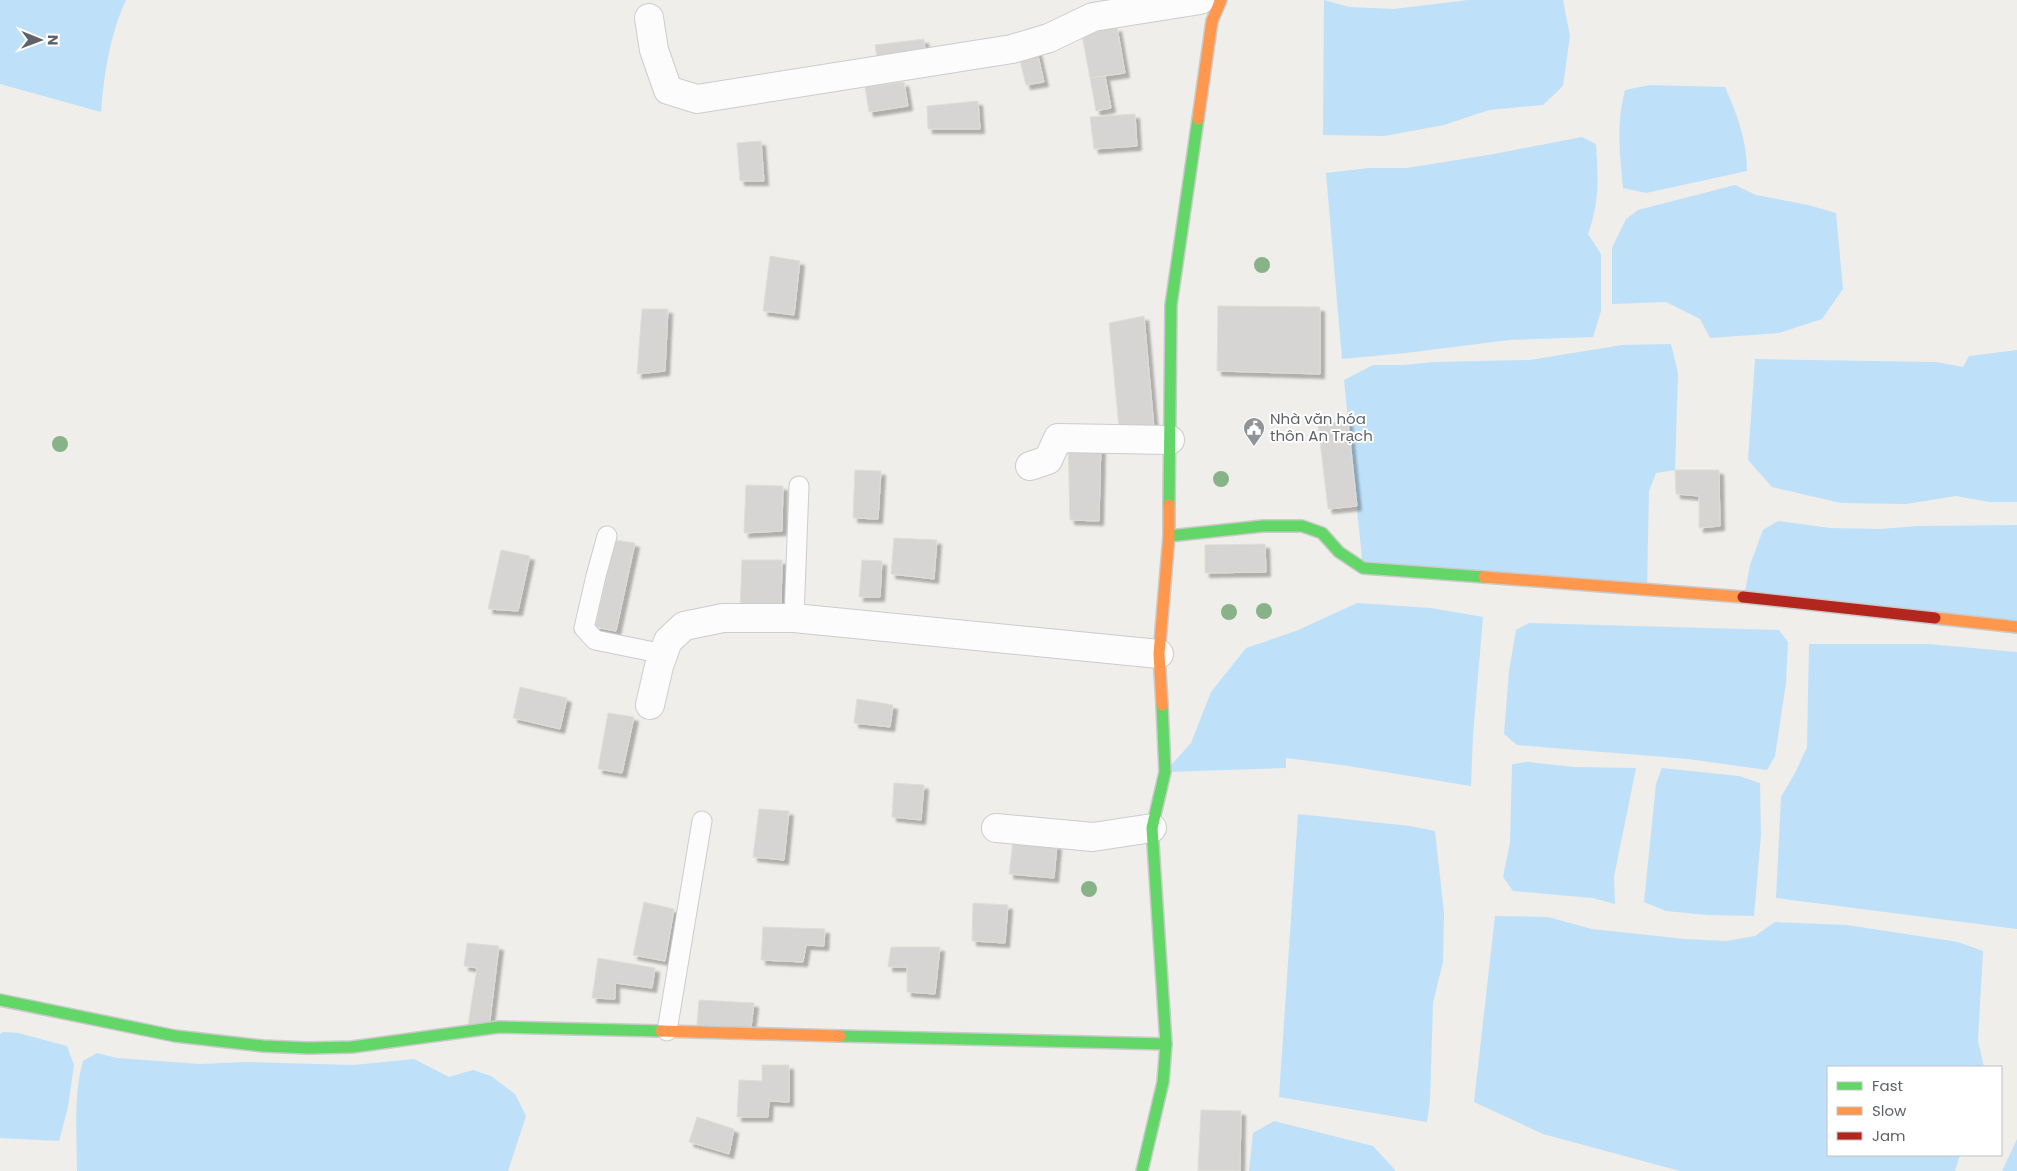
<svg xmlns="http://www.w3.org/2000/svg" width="2017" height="1171" viewBox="0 0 2017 1171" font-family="Poppins,sans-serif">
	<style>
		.water { fill: #bfe0f9 }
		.building { fill: #d6d5d3; stroke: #deddd9; filter: url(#shadow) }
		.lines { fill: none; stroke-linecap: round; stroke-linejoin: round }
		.lane-casing { stroke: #cbcccc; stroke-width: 21 }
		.street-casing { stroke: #cbcccc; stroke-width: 30 }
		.fast-casing { stroke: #cacacb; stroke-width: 14 }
		.slow-casing { stroke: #cacacb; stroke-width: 14 }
		.jam-casing { stroke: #cacacb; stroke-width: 14 }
		.lane { stroke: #fdfcfc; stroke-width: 19 }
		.street { stroke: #fdfcfc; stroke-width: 28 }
		.fast { stroke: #63d668; stroke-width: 11 }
		.slow { stroke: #ff974d; stroke-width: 11 }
		.jam { stroke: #b3261e; stroke-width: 11 }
		.tree { fill: #88b388 }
		.labels { text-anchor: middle; stroke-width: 4; stroke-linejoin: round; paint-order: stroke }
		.poi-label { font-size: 15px; fill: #5f6368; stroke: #fff; text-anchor: start }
	</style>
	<defs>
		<filter id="shadow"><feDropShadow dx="4.5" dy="4.5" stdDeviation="1" flood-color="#0004"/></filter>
	</defs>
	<rect width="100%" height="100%" fill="#efeeea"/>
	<!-- water -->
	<g class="water">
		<path d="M 0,0 L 126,0 C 110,34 104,75 101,112 L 0,84 Z"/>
		<path d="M 1324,0 L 1349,7 L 1394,9 L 1468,0 L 1563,0 L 1570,36 L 1563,86 L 1543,105 L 1489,110 L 1444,125 L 1384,136 L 1323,135 Z"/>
		<path d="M 1650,85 L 1725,87 C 1737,114 1747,141 1747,171 L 1646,193 L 1623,188 C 1620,152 1616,125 1625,90 Z"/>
		<path d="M 1582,137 L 1596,144 C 1598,179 1600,200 1588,234 L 1601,254 L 1601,311 L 1593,337 L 1509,340 L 1406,353 L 1342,359 L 1326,173 L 1369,168 L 1407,168 L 1494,154 Z"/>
		<path d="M 1735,185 L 1756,195 L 1808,205 L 1836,213 L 1843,289 L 1822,319 L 1779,333 L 1710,338 L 1700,319 L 1666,302 L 1612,304 L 1612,248 L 1626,219 L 1638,210 Z"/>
		<path d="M 1671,344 L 1678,373 L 1675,470 L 1656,473 L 1649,491 L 1647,590 L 1363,568 L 1344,380 L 1373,365 L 1403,365 L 1434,362 L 1530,360 L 1622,345 Z"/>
		<path d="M 2017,350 L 2017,502 L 1989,502 L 1956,496 L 1906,504 L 1841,503 L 1772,487 L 1748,460 L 1755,359 L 1936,362 L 1963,367 L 1969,356 Z"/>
		<path d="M 1778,521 L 1830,528 L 1880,529 L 1918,526 L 2017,525 L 2017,627 L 1744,597 L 1750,565 L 1763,530 Z"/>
		<path d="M 1357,603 L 1431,608 L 1483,617 L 1473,735 L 1471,786 L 1342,765 L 1286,758 L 1286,768 L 1165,772 L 1191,743 L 1211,692 L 1246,648 L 1296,631 Z"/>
		<path d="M 1529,623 L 1779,630 L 1788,642 L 1786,683 L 1775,756 L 1767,770 L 1688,759 L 1517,745 L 1504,734 L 1509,671 L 1516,630 Z"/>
		<path d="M 1809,644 L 1928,644 L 2017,652 L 2017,929 L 1776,898 L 1781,797 L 1796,771 L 1807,747 Z"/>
		<path d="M 1527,762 L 1575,767 L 1636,768 L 1614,877 L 1615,904 L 1593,898 L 1513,891 L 1503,877 L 1510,843 L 1512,764 Z"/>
		<path d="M 1662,768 L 1739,776 L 1760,783 L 1761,835 L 1754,916 L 1707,915 L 1666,911 L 1644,902 L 1656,784 Z"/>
		<path d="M 1298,814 L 1410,826 L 1435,831 L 1444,913 L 1443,962 L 1433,1003 L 1430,1101 L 1427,1122 L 1279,1097 Z"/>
		<path d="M 1495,916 L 1548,917 L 1592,929 L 1685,939 L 1726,941 L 1755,936 L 1775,922 L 1847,925 L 1958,942 L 1983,951 L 1978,1041 L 1984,1067 L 1828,1067 L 1828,1155 L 1960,1155 L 1955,1171 L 1680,1171 L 1543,1134 L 1474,1102 Z"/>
		<path d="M 3,1032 L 18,1033 L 67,1046 L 74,1065 L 68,1107 L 59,1141 L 0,1138 L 0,1034 Z"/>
		<path d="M 97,1053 L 117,1058 L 200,1064 L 246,1062 L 354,1065 L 414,1059 L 449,1077 L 473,1070 L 491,1076 L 515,1094 L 526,1116 L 508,1171 L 77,1171 C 77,1134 73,1097 83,1061 Z"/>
		<path d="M 1274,1121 L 1373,1146 L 1396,1171 L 1249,1171 L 1253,1133 Z"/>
		<path d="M 2017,1139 L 2017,1171 L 2002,1171 Z"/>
	</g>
	<!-- building -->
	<g class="building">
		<path d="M 1117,27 L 1125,73 L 1090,78 L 1082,35 Z"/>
		<path d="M 924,39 L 926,63 L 879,70 L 875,45 Z"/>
		<path d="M 1035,42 L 1044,82 L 1026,85 L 1017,48 Z"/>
		<path d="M 1105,76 L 1111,108 L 1096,111 L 1090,78 Z"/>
		<path d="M 904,82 L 908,106 L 869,112 L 865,87 Z"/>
		<path d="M 978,101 L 980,129 L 928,129 L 927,106 Z"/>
		<path d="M 1135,114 L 1137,146 L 1094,149 L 1090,117 Z"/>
		<path d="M 761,141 L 764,181 L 740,181 L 737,143 Z"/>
		<path d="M 770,256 L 800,261 L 794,315 L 763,311 Z"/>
		<path d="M 1218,306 L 1320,307 L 1320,374 L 1217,371 Z"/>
		<path d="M 642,309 L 668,309 L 665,371 L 637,374 Z"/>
		<path d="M 1144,316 L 1154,428 L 1120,438 L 1109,323 Z"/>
		<path d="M 1348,421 L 1357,506 L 1328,509 L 1318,424 Z"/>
		<path d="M 1068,443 L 1101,443 L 1099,521 L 1070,520 Z"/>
		<path d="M 855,470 L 881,471 L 878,519 L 853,518 Z"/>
		<path d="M 1675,470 L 1719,470 L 1720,526 L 1699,528 L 1699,496 L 1676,494 Z"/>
		<path d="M 746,485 L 783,486 L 782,531 L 744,533 Z"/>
		<path d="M 894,538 L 937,540 L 934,579 L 891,574 Z"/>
		<path d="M 615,540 L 635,543 L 616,631 L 595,627 Z"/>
		<path d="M 1265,544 L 1266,572 L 1205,573 L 1205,545 Z"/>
		<path d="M 501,550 L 530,556 L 518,611 L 488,609 Z"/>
		<path d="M 742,560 L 782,560 L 781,610 L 740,609 Z"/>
		<path d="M 862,560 L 882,561 L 880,597 L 859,597 Z"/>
		<path d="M 520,687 L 567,698 L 560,729 L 513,718 Z"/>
		<path d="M 857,699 L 893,705 L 890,727 L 854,723 Z"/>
		<path d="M 608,713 L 634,717 L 622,773 L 598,769 Z"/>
		<path d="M 894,783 L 924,785 L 921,820 L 892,817 Z"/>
		<path d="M 759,809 L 789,811 L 784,860 L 753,857 Z"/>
		<path d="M 1013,841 L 1057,845 L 1054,878 L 1009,874 Z"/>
		<path d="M 644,902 L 674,909 L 665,961 L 633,955 Z"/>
		<path d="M 973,903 L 1008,905 L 1005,943 L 972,941 Z"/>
		<path d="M 763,927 L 825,929 L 824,946 L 806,945 L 803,962 L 761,960 Z"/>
		<path d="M 467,943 L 499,946 L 489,1028 L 468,1025 L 477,968 L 464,966 Z"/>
		<path d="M 891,947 L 940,947 L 935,994 L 907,992 L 907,967 L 888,967 Z"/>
		<path d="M 598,958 L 655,968 L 652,988 L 615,983 L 615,999 L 592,998 Z"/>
		<path d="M 699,1000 L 754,1003 L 751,1027 L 697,1025 Z"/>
		<path d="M 762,1065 L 789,1065 L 789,1102 L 769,1101 L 768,1117 L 737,1117 L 739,1080 L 762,1081 Z"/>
		<path d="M 1201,1110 L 1241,1111 L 1240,1171 L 1198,1171 Z"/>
		<path d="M 697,1117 L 734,1129 L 729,1154 L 689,1142 Z"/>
	</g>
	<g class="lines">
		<!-- lane casing -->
		<g class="lane-casing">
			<g id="lane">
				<path d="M 607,536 L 596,576 L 584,628 L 595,640 L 664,654"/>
				<path d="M 794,618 L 799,486"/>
				<path d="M 667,1031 L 702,821"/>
			</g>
		</g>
		<!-- street casing -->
		<g class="street-casing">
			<g id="street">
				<path d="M 649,18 L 654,50 L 668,90 L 697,99 L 1012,49 L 1049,38 L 1093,17 L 1200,0"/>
				<path d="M 1030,466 L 1048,460 L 1058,438 L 1170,440"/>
				<path d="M 650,705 L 659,666 L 668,641 L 684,626 L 723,618 L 794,618 L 1159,654"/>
				<path d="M 996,828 L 1093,837 L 1152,828"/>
			</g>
		</g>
		<!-- fast casing -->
		<g class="fast-casing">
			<g id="fast">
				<path d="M 1169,505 L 1171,305 L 1198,119"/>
				<path d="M 1169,536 L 1263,526 L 1302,526 L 1322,533 L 1339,552 L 1363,568 L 1484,577"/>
				<path d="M 0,1000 L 175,1036 L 263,1046 L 308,1048 L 352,1047 L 499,1027 L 661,1031"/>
				<path d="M 840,1036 L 1166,1044"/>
				<path d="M 1142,1171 L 1163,1082 L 1166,1044 L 1152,828 L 1165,772 L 1162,705"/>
			</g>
		</g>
		<!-- slow casing -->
		<g class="slow-casing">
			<g id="slow">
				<path d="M 1198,119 L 1212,21 L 1221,0"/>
				<path d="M 1484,577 L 1743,597"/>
				<path d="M 1935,618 L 2017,627"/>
				<path d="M 1162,705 L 1159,654 L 1169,536 L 1169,505"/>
				<path d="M 661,1031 L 840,1036"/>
			</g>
		</g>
		<!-- jam casing -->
		<g class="jam-casing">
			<path id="jam" d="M 1743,597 L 1935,618"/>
		</g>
		<!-- lane -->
		<use href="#lane" class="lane"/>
		<!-- street -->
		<use href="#street" class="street"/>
		<!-- fast -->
		<use href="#fast" class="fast"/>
		<!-- slow -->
		<use href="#slow" class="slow"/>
		<!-- jam -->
		<use href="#jam" class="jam"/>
	</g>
	<!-- trees -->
	<g class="tree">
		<circle cx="1262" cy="265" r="8"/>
		<circle cx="60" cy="444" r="8"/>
		<circle cx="1221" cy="479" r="8"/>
		<circle cx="1264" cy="611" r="8"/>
		<circle cx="1229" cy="612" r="8"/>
		<circle cx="1089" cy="889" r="8"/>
	</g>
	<!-- icons -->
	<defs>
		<g id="civic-pin" transform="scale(1.125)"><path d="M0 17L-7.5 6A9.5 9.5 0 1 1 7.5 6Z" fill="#919496" stroke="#fff"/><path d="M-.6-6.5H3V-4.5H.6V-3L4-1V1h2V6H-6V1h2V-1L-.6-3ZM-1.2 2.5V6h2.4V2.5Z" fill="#fff"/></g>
	</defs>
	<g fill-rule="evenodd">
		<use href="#civic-pin" x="1254" y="428"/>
	</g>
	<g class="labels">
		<!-- poi labels -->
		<g class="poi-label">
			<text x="1270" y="424">Nhà văn hóa<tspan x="1270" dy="17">thôn An Trạch</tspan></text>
		</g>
	</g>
	<!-- legend -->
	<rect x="1827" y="1066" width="175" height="90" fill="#ffffff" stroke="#bfc1c3"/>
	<rect x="1837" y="1082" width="25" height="8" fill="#63d668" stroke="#bfc1c3"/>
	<text x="1872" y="1091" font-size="15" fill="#5f6368">Fast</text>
	<rect x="1837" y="1107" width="25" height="8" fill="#ff974d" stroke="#bfc1c3"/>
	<text x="1872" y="1116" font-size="15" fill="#5f6368">Slow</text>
	<rect x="1837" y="1132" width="25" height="8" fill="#b3261e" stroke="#bfc1c3"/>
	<text x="1872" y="1141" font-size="15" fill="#5f6368">Jam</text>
	<!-- north arrow -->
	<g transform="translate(40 40) rotate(91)" stroke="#ffffff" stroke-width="4" paint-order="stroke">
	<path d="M0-4L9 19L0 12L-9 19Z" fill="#5f6368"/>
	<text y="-8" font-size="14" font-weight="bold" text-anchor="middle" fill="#5f6368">N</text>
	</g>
</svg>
